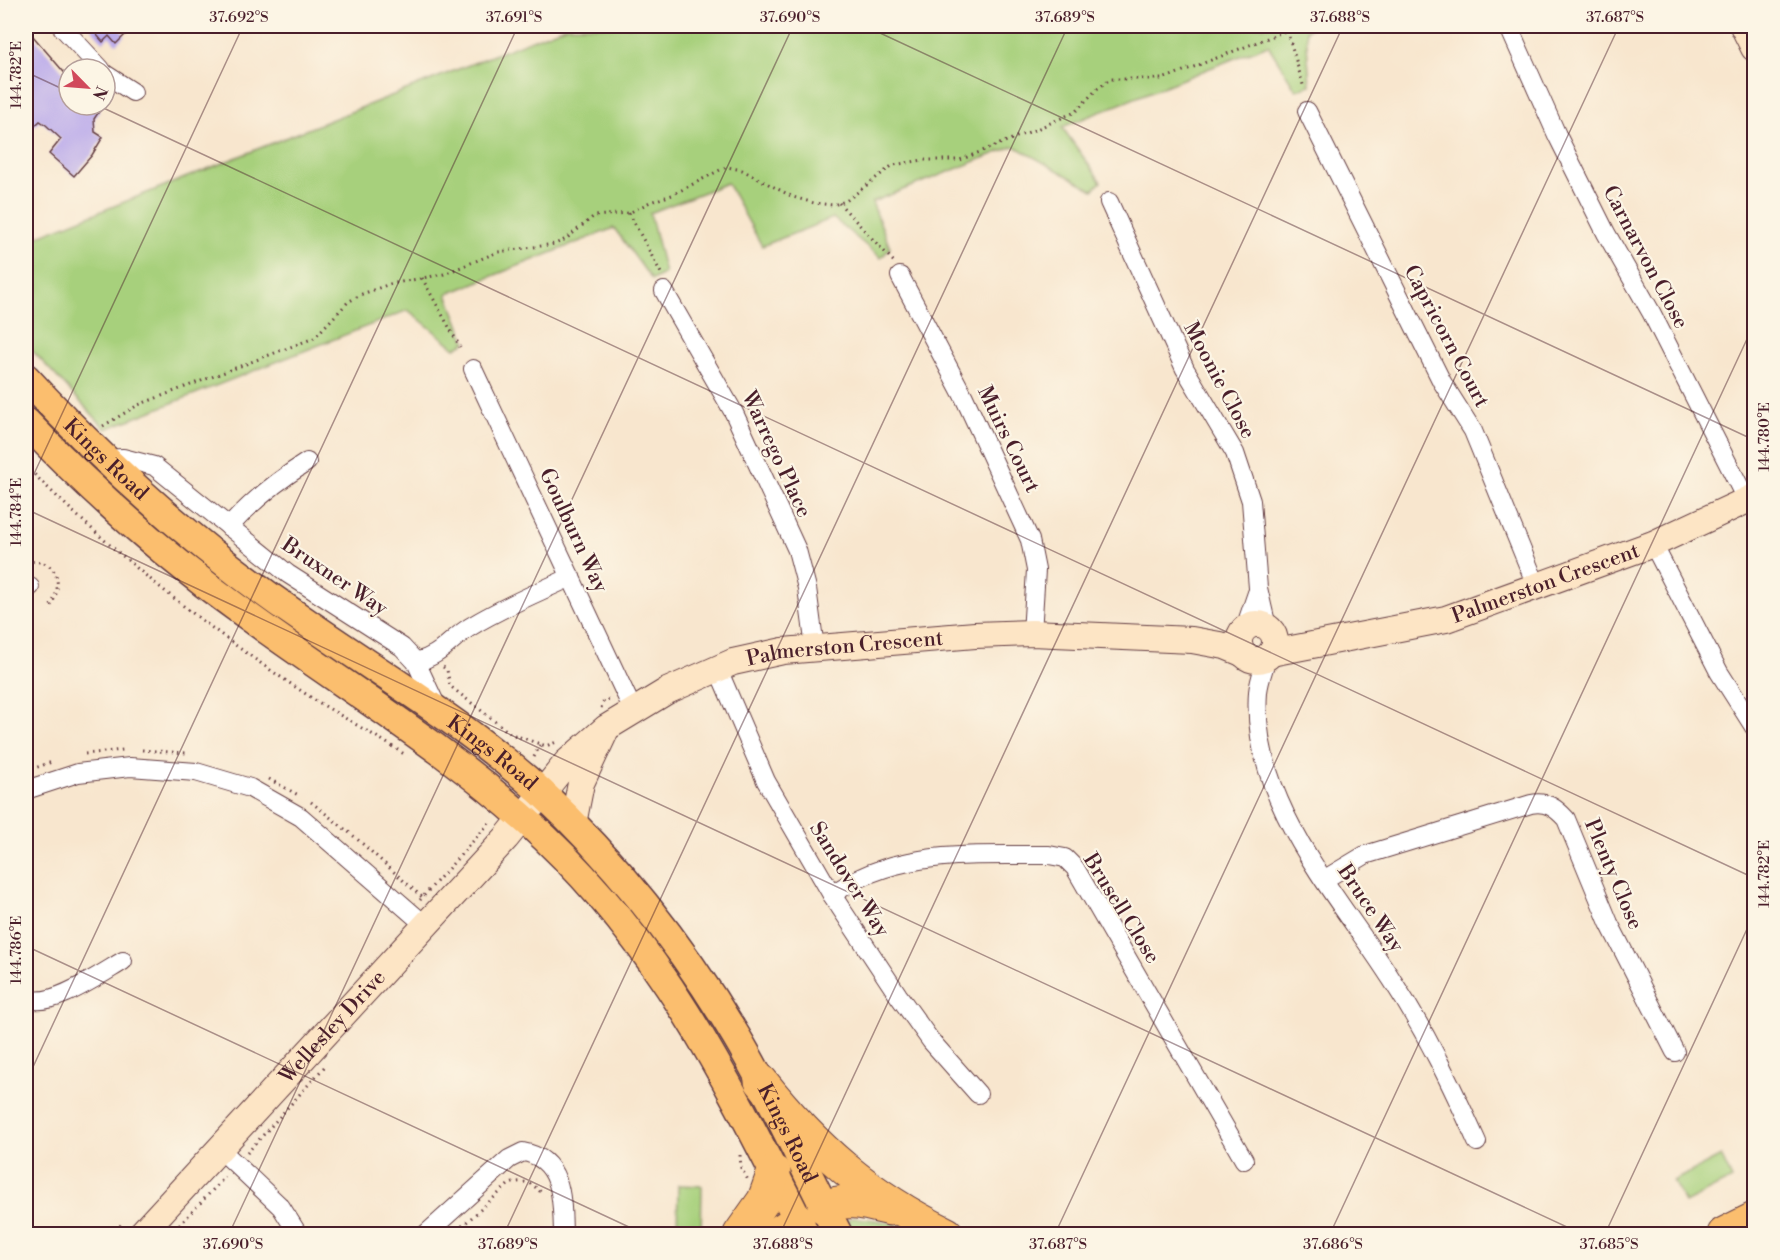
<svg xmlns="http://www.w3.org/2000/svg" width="1780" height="1260" viewBox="0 0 1780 1260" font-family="'Libre Bodoni',serif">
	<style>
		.green { fill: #a7d07b; stroke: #787853; stroke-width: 1.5 }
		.building { fill: #b2a1eb }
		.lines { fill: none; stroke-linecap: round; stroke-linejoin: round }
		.street-casing { stroke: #643d43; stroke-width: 20 }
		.secondary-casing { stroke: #643d43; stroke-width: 28 }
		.primary-casing { stroke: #643d43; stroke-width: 31 }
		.highway-casing { stroke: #643d43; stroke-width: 35 }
		.path { stroke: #643d43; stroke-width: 3; stroke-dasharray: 1.5 4.5; stroke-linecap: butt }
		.street { stroke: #fff; stroke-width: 18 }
		.secondary { stroke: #fde5c5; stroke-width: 26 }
		.primary { stroke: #fbbe6e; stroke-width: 28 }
		.highway { stroke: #fbbe6e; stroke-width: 33 }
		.ticks { fill: none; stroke: #4a1f2b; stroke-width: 1.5; stroke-opacity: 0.45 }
		.labels { text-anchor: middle; stroke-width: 4.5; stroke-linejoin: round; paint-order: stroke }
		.street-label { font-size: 21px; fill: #4a1f2b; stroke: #fcf5e5 }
		.neatline { fill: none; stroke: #4a1f2b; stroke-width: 2 }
		.ticks-label { font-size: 15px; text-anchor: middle; fill: #4a1f2b }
	</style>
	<rect width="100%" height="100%" fill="#fcf5e5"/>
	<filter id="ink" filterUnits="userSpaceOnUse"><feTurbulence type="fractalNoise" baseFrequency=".0167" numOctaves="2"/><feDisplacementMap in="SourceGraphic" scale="12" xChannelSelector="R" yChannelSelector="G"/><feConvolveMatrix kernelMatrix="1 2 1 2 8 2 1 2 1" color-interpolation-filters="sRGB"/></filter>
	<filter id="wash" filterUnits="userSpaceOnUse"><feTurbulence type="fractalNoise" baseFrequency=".008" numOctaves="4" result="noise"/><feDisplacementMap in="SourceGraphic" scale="24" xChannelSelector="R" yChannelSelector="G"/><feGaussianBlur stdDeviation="1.35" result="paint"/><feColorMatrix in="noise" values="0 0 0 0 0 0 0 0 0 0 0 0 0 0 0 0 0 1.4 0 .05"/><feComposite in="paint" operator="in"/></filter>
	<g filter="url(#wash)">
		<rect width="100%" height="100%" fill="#f8e6ce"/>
		<!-- green -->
		<g class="green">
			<path d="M 567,26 L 1316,26 L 1306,30 L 1310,85 L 1296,90 L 1268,45 L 1062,127 L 1101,182 L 1093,190 L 1014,146 L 872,202 L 890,248 L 881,258 L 833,218 L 762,246 L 727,183 L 650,213 L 665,273 L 652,280 L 614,228 L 447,294 L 466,342 L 455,348 L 408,310 L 106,429 L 26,344 L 26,241 Z"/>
			<path d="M 1721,1156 L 1732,1179 L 1685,1203 L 1673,1181 Z"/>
			<path d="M 678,1185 L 702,1186 L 701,1234 L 677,1234 Z"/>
			<path d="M 851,1218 C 877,1218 900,1225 924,1234 L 848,1234 L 846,1221 Z"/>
		</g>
		<g id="blocks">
			<!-- building -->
			<g class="building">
				<path d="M 89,26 L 122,26 L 119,28 L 125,35 L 116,44 L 109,36 L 103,42 Z"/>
				<path d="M 26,28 L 69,78 L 69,105 L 94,105 L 100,110 L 94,119 L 95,132 L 103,137 L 92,155 L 74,176 L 49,154 L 61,139 L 46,125 L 40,121 L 26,134 Z"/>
			</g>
		</g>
	</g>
	<g filter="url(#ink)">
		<use href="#blocks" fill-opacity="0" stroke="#643d43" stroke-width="1.5"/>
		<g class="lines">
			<!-- street casing -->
			<g class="street-casing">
				<g id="street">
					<path d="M 61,26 L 101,69"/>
					<path d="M 1511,32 L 1557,135 L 1606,233 L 1651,312 L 1747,501"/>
					<path d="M 105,74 L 133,92"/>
					<path d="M 1307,111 L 1442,382 L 1473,431 L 1537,587"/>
					<path d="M 1109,202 L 1185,369 L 1235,453 L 1251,501 L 1258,588 L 1267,627"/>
					<path d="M 900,276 L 964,397 L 1030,540 L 1036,570 L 1032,633"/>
					<path d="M 664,291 L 734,413 L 797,550 L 807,588 L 815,648"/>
					<path d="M 473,369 L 633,710"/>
					<path d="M 104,459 L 123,458 L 154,466 L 288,574 L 402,647 L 416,662 L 437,707"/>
					<path d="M 229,527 C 252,501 277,481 307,462"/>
					<path d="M 1653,544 L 1719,672 L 1754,727"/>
					<path d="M 26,586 L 30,587"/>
					<path d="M 1245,628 L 1257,593"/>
					<path d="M 1267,657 C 1264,668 1259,681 1258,692 C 1250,801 1338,895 1392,980 C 1426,1032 1452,1086 1477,1142"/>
					<path d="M 416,662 C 441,656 449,640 470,627 C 502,607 537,593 571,577"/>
					<path d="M 717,667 L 766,781 L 832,895 L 898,995 L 931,1041 L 978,1094"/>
					<path d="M 26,790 L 78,773 L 130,767 L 196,772 L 250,788 L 301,817 L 425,925"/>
					<path d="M 1325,879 L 1365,855 L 1531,804 C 1547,801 1556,808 1566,819 L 1609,923 L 1675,1052"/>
					<path d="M 832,895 C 893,848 977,856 1049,855 L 1065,858 L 1075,868 L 1244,1160"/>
					<path d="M 26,997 C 47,1012 102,973 123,961"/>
					<path d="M 221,1150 L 281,1207 L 298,1234"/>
					<path d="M 426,1234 L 509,1159 L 523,1152 C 564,1159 562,1202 563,1234"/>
				</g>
			</g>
			<!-- secondary casing -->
			<g class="secondary-casing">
				<g id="secondary">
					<path d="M 1743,26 L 1754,48"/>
					<circle cx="1257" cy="642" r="18"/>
					<path id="s1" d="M 1271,653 L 1446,619 L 1653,544 L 1754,497"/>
					<path d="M 573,824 L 581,783 L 604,734"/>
					<path id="s2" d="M 141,1234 L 506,838 L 567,762 L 606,728 L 667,691 L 733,662 L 783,651 L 975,635 L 1032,633 L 1192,640 L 1225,646 L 1242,653"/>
				</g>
			</g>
			<!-- primary casing -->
			<g class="primary-casing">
				<g id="primary">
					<path id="s3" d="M 26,378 C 109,468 200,550 302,619 C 382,675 469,726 541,792 C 617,863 683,947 736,1036 C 774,1100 804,1168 838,1234"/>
					<path d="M 26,422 C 92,491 163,555 241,611 C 343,686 452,750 545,838 C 668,955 730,1086 805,1234"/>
				</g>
			</g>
			<!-- highway casing -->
			<g class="highway-casing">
				<g id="highway">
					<path d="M 761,1081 C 815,1149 869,1196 947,1234"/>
					<path d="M 824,1207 C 848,1197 866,1203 890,1209"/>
					<path d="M 740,1234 L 764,1200 L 774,1172"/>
					<path d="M 776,1234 L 798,1220"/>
					<path d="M 1724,1234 L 1754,1219"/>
				</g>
			</g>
			<!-- path -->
			<g class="path">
				<path d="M 1289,37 L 1304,88"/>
				<path d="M 839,203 L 895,263"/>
				<path d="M 629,213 L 662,275"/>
				<path d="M 422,278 L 460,347"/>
				<path d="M 103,426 L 138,405 L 314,338 L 348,302 L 362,294 L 390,284 L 444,274 L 498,252 L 555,244 L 566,239 L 594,216 L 629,213 L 650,202 L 672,195 L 720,170 L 727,167 L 742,170 L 793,197 L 814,203 L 833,205 L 846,201 L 893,165 L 923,160 L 960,160 L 1039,128 L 1075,112 L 1098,88 L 1110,79 L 1163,79 L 1298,26"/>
				<path d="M 26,466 C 113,554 211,632 315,700 C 344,718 375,735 404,754"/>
				<path d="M 26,562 C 57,557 65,583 50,607"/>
				<path d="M 443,667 L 447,670 L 450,686 L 511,734 L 546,746 L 559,741"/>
				<path d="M 601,708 L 604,700 L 610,699"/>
				<path d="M 142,750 L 186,753"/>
				<path d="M 85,754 L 123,750"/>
				<path d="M 534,757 L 540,745"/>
				<path d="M 26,771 L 52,762"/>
				<path d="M 269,779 L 300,796"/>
				<path d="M 311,802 L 356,838 L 422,897"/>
				<path d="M 420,900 L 492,820"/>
				<path d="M 247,1153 L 326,1065"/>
				<path d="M 740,1155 L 741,1168 L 748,1180"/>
				<path d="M 111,1234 L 123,1223"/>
				<path d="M 171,1234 L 225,1177"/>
				<path d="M 453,1234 L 508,1185 C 522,1178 534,1183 543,1195"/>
			</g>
			<!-- street -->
			<use href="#street" class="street"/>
			<!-- secondary -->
			<use href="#secondary" class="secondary"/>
			<!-- primary -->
			<use href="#primary" class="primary"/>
			<!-- highway -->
			<use href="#highway" class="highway"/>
		</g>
	</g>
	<!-- ticks -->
	<path class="ticks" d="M 865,26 L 1754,440M 26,72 L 69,92M 97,105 L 1754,878M 26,491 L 243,26M 26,509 L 1582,1234M 26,946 L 644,1234M 26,1082 L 518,26M 229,1234 L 793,26M 504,1234 L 1068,26M 780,1234 L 1343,26M 1055,1234 L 1619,26M 1330,1234 L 1754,324M 1605,1234 L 1754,914"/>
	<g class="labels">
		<!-- street labels -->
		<g class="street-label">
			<text transform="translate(1646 257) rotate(62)" y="7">Carnarvon Close</text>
			<text transform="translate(1447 336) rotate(62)" y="7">Capricorn Court</text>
			<text transform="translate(1220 380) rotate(62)" y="7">Moonie Close</text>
			<text transform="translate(1009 439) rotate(64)" y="7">Muirs Court</text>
			<text transform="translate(777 454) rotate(65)" y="7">Warrego Place</text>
			<text dy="7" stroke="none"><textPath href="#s3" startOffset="114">Kings Road</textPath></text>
			<text transform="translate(574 530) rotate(65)" y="7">Goulburn Way</text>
			<text transform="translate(335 576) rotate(34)" y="7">Bruxner Way</text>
			<text dy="7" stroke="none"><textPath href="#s1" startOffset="284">Palmerston Crescent</textPath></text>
			<text dy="7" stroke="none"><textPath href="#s2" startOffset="944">Palmerston Crescent</textPath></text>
			<text dy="7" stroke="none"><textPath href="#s3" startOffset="600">Kings Road</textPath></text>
			<text transform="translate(1614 874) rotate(67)" y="7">Plenty Close</text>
			<text transform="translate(850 879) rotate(58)" y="7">Sandover Way</text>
			<text transform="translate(1122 908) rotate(58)" y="7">Brusell Close</text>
			<text transform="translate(1371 908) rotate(56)" y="7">Bruce Way</text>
			<text dy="7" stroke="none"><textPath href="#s2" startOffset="282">Wellesley Drive</textPath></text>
			<text dy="7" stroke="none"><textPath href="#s3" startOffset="1086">Kings Road</textPath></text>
		</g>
	</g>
	<!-- margin -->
	<rect width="1780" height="1260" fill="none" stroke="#fcf5e5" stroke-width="66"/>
	<!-- north arrow -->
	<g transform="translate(87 87) rotate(115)"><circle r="28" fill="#fcf5e5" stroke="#b59f9b" stroke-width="1.5"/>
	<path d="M0-4.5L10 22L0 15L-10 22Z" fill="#d1495b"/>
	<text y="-9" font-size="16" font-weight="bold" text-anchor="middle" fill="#4a1f2b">N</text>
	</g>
	<rect x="33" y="33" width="1714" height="1194" class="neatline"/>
	<g class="ticks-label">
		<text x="239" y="22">37.692°S</text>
		<text x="514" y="22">37.691°S</text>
		<text x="790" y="22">37.690°S</text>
		<text x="1065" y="22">37.689°S</text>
		<text x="1340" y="22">37.688°S</text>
		<text x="1615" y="22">37.687°S</text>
		<text transform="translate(16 75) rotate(-90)" y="5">144.782°E</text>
		<text transform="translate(1764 437) rotate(-90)" y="5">144.780°E</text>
		<text transform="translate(16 512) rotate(-90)" y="5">144.784°E</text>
		<text transform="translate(1764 874) rotate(-90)" y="5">144.782°E</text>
		<text transform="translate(16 950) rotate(-90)" y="5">144.786°E</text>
		<text x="233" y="1249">37.690°S</text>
		<text x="508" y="1249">37.689°S</text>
		<text x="783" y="1249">37.688°S</text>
		<text x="1058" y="1249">37.687°S</text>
		<text x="1333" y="1249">37.686°S</text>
		<text x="1609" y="1249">37.685°S</text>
	</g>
</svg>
